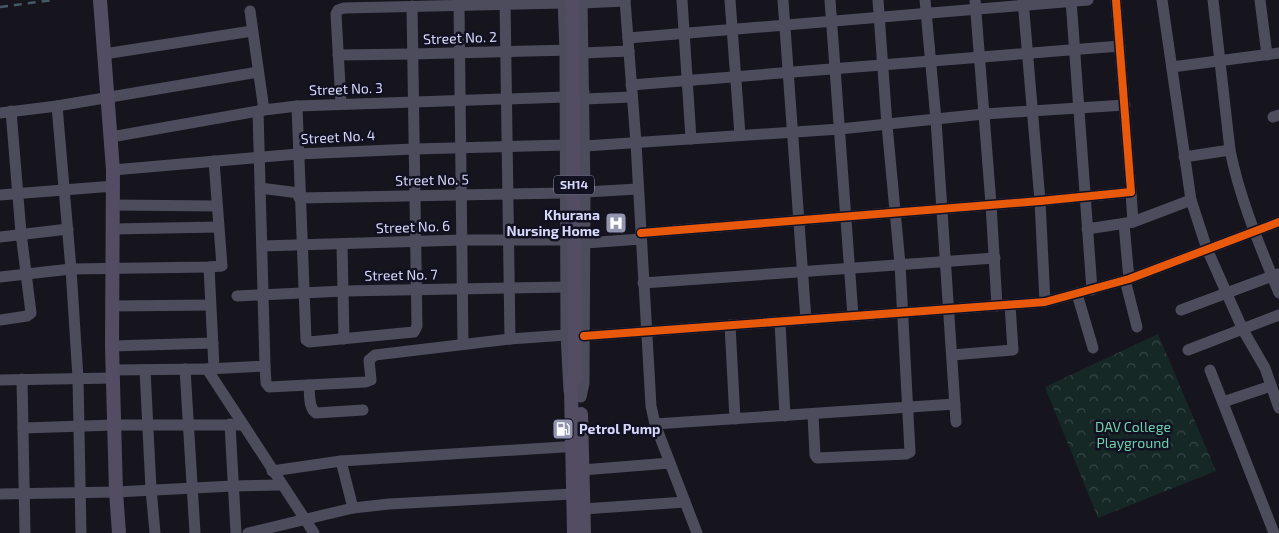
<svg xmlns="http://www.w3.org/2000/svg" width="1279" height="533" viewBox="0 0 1279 533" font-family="'Exo 2',sans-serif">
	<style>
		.park { fill: url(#park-crowns) }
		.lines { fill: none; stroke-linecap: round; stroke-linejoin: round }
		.minor { stroke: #4c4c5d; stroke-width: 11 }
		.major { stroke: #524d62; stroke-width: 14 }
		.rail { stroke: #455964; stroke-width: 2.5; stroke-dasharray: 8 6; stroke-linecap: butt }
		.major-bridge { stroke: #524d62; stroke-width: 14 }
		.cycleway-casing { stroke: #121122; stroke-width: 11 }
		.cycleway { stroke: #e8590c; stroke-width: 8 }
		.labels { text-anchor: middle; stroke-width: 5; stroke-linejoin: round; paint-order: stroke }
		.shield { fill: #121122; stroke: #9c9cb9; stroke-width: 1 }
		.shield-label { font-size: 12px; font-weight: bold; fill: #d7d8fa }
		.street-label { font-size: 14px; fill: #d7d8fa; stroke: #121122 }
		.poi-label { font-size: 14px; font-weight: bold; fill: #d7d8fa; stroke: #121122; text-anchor: end }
		.park-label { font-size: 14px; fill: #6dd0ab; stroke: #121122 }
	</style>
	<defs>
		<pattern id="park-crowns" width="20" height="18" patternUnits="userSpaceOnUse" patternTransform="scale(1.25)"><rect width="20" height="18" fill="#152826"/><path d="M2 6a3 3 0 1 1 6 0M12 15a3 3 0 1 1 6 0" fill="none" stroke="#364646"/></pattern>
	</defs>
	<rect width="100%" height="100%" fill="#16151e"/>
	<!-- park -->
	<path class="park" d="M 1158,334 L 1216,471 L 1098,518 L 1045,387 Z"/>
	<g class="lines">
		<!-- minor -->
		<g class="minor">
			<path d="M 505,0 L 510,339"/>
			<path d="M 563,0 L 565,51 L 566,335 L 569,391"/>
			<path d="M 625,0 L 636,143 L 651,406 L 655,424 L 697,533"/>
			<path d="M 682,0 L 691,139"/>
			<path d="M 730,0 L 740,135"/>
			<path d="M 783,0 L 806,320"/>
			<path d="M 830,0 L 853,316"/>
			<path d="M 925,0 L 936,120 L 956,422"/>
			<path d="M 975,0 L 991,204 L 997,306"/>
			<path d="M 1023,0 L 1040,201 L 1045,302"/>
			<path d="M 1071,0 L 1092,290"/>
			<path d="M 1162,0 L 1191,200 L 1207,249 L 1243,330 L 1265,368 L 1279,408"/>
			<path d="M 1213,0 L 1230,150 C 1240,200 1260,246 1279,293"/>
			<path d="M 1260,0 L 1267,55"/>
			<path d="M 582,3 L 625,1"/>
			<path d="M 459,5 L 463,344"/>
			<path d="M 250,11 L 264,110"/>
			<path d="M 628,38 L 1088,0"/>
			<path d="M 583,53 L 629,51"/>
			<path d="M 104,54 L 252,31"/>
			<path d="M 338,55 L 412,54 L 571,50"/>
			<path d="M 1172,67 L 1279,53"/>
			<path d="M 631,85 L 1120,46"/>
			<path d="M 584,99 L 632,97"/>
			<path d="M 341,103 L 336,14 L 338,10 L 344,8 L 563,3"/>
			<path d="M 57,106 L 71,269 L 78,378 L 81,533"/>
			<path d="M 297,106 L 306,340 L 309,342 L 414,332 L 417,326 L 412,6"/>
			<path d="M 0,113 L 57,106 L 258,72"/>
			<path d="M 1273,117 L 1279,115"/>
			<path d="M 111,137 L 264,110 L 297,106 L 565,97 L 584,92"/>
			<path d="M 585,146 L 840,129 L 984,114 L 1125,105"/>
			<path d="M 1184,157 L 1230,150"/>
			<path d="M 113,170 L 298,154 L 414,149 L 565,145"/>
			<path d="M 260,188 L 299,193"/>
			<path d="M 585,192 L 638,189"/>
			<path d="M 1131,192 L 1133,222"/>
			<path d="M 0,195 L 114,186"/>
			<path d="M 299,198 L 565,193"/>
			<path d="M 114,205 L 217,206"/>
			<path d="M 1124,224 L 1129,279"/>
			<path d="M 113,229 L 218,227"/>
			<path d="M 1087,229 L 1133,222 L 1191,200"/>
			<path d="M 641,233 L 1040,201 L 1131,192 L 1116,0"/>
			<path d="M 0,237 L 68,229"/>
			<path d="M 585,243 L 641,239"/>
			<path d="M 342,244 L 344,339"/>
			<path d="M 262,246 L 462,240 L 565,240"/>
			<path d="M 209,267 L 214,368"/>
			<path d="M 0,277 L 71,269 L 209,267 L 222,266 L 214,161"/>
			<path d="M 1125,280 L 1137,327"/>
			<path d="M 643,283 L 995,258"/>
			<path d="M 1077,294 L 1093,348"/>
			<path d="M 237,296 L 344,291 L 566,287"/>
			<path d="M 112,306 L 210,305"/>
			<path d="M 1181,310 L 1278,274"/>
			<path d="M 0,320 L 27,316 L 31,313 L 21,233 L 11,111"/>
			<path d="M 780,322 L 785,416"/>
			<path d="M 730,325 L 735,419"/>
			<path d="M 584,336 L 1045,302 L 1129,279 L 1279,222"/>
			<path d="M 112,346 L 213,343"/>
			<path d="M 1188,350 L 1279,315"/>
			<path d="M 952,355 L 1013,350 L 1010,305"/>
			<path d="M 265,366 L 266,383 L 269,387 L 366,382 L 371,380 L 369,360 L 375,355 L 510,339 L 566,335"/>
			<path d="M 185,369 L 195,533"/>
			<path d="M 207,369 L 265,366 L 258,111"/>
			<path d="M 113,370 L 207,369 L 314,533"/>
			<path d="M 145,370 L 151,489 L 155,533"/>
			<path d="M 1210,370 L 1274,533"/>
			<path d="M 22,379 L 25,533"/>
			<path d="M 0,380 L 114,378"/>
			<path d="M 309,385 C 310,394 308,408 316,413 L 363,410"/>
			<path d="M 581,397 L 584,383 L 585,192 L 582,0"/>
			<path d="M 1223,402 L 1271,386"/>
			<path d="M 813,414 L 815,455 L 817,458 L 906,454 L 910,452 L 900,264 L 887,125 L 878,0"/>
			<path d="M 230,424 L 236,533"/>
			<path d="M 655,424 L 955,404"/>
			<path d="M 23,428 L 115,425 L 243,425"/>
			<path d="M 341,461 L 353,508"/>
			<path d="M 582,470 L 670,463"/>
			<path d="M 272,471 L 341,461 L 579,446"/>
			<path d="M 0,494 L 116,492 L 233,486 L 281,485"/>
			<path d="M 583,509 L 685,502"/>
			<path d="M 248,533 L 353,508 L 389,504 L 572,494"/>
		</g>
		<!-- major -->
		<g class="major">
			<path d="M 100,0 L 113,170 L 112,346 L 116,492 L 119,533"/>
			<path d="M 581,414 L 584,533"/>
			<path d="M 574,533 L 571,390 L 572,382 L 576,378 L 575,371"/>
		</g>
		<!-- rail -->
		<path class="rail" d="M 0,7 L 53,0"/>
		<!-- major-bridge -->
		<path class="major-bridge" d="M 572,0 L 575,371"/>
		<!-- cycleway casing -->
		<g class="cycleway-casing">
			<g id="cycleway">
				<path d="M 641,233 L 1040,201 L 1131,192 L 1116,0"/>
				<path d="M 584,336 L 1045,302 L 1129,279 L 1279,222"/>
			</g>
		</g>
		<!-- cycleway -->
		<use href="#cycleway" class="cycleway"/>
	</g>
	<!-- icons -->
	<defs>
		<g id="hospital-square" transform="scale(1.125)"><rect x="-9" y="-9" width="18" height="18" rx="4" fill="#9394ad" stroke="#121122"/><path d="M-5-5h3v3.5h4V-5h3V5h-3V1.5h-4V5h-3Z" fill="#fff"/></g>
		<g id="fuel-square" transform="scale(1.125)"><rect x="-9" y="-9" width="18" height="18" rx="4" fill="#9394ad" stroke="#121122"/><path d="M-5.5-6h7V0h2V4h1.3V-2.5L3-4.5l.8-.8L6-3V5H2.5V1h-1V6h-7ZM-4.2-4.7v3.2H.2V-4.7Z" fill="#fff"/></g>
	</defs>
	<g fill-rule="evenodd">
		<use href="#hospital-square" x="616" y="223"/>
		<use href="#fuel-square" x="563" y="429"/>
	</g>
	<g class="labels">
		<!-- shield labels -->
		<rect class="shield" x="554" y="175.5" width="40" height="19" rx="4"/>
		<g class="shield-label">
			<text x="574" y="189">SH14</text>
		</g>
		<!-- street labels -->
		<g class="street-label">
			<text transform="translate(460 38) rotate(-2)" y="5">Street No. 2</text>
			<text transform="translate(346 89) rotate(-2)" y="5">Street No. 3</text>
			<text transform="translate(338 137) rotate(-3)" y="5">Street No. 4</text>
			<text transform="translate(432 180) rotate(-1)" y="5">Street No. 5</text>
			<text transform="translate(413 227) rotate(-2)" y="5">Street No. 6</text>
			<text transform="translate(401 275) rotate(-1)" y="5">Street No. 7</text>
		</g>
		<!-- poi labels -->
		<g class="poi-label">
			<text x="600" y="220">Khurana<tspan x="600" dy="16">Nursing Home</tspan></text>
			<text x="579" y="434" text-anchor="start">Petrol Pump</text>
		</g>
		<!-- park labels -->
		<g class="park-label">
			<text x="1133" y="432">DAV College<tspan x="1133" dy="16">Playground</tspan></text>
		</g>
	</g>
</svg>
